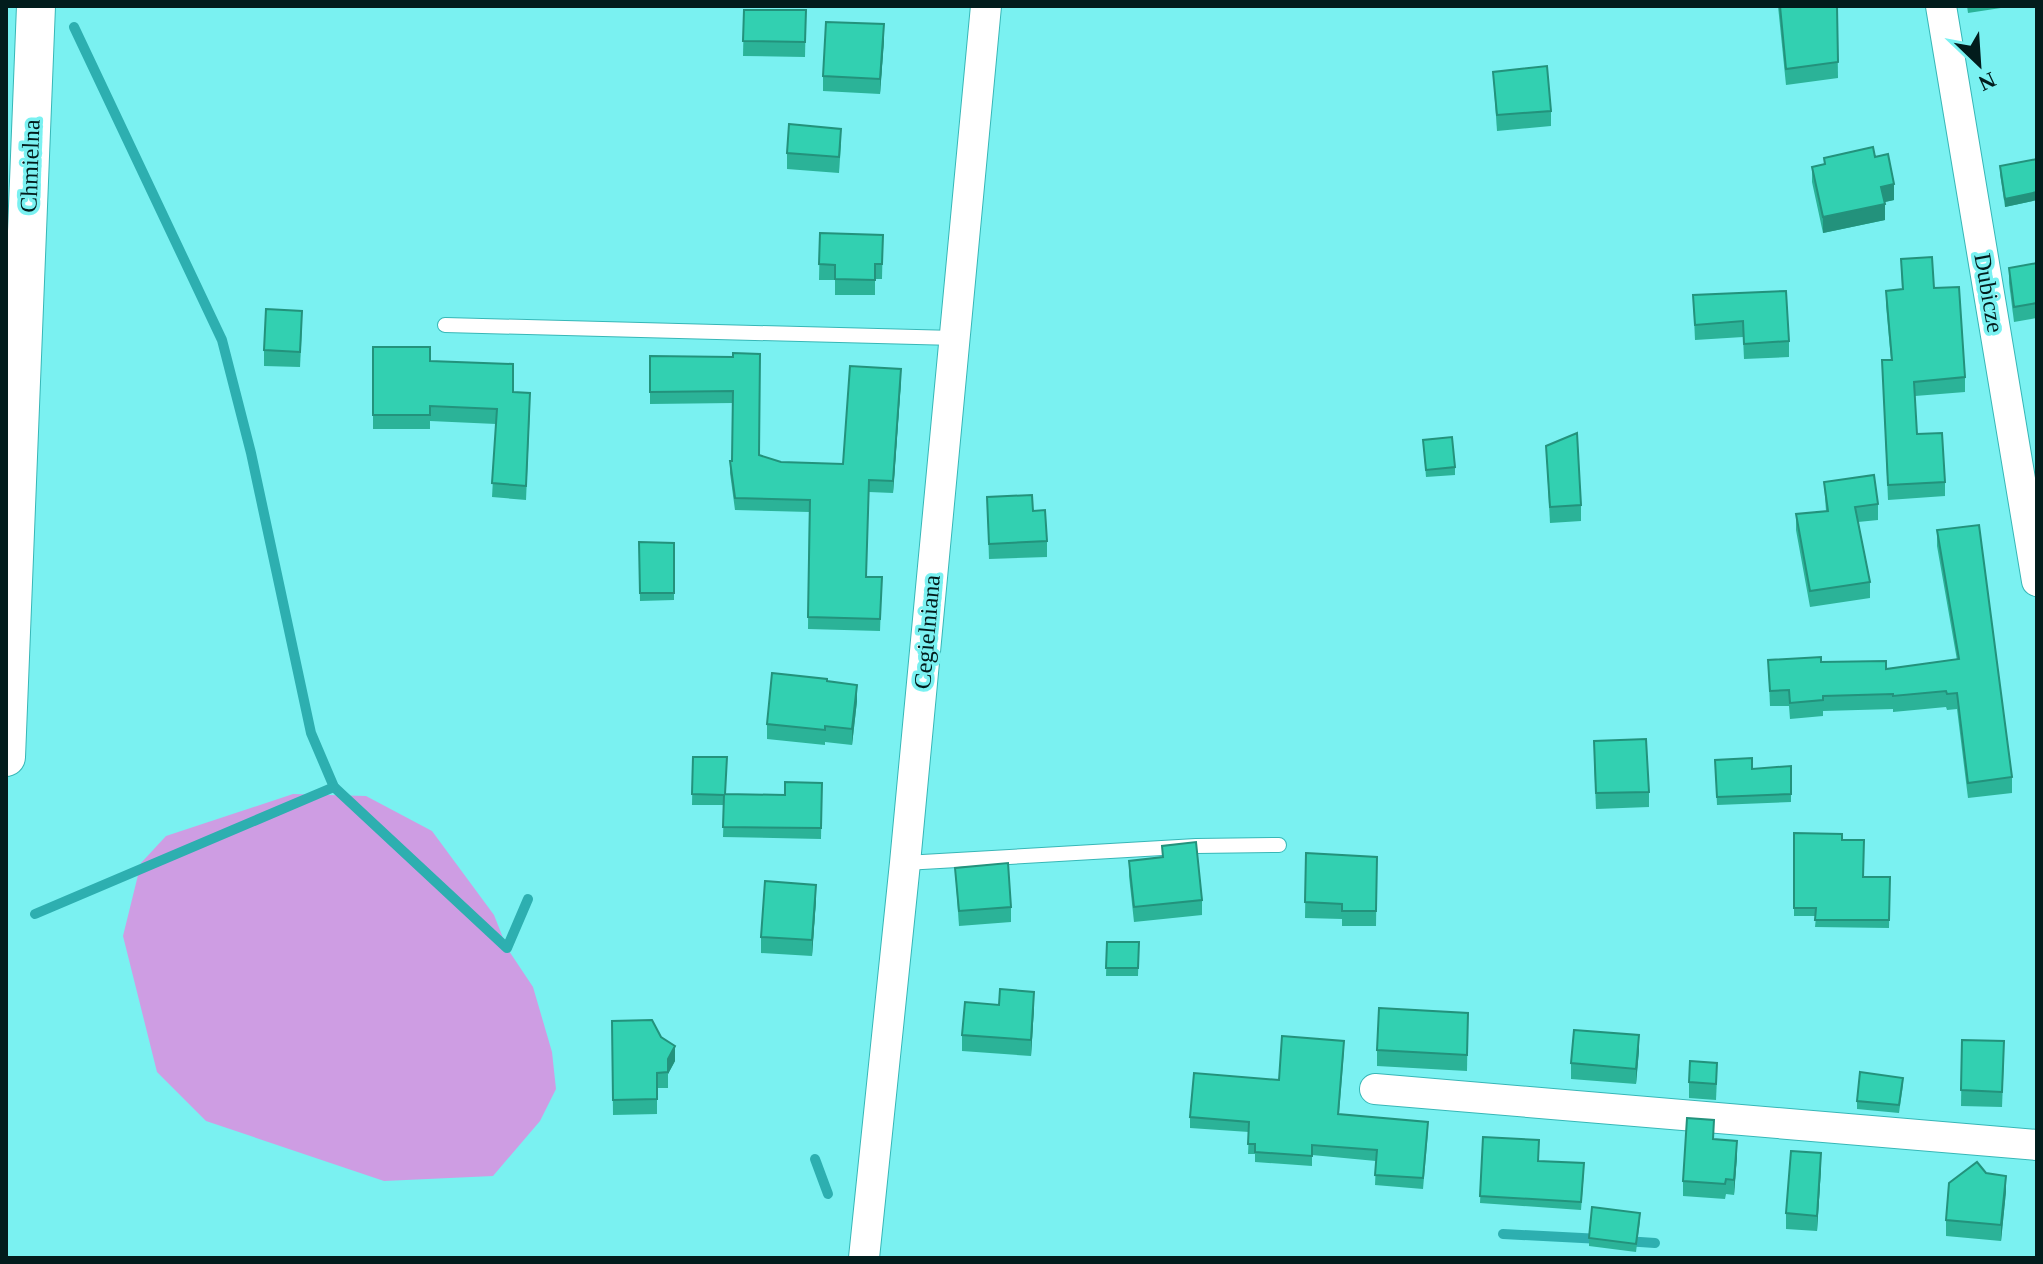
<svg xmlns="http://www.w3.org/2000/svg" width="2043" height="1264" viewBox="0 0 2043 1264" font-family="Georgia,serif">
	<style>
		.grass { fill: #ce9de3 }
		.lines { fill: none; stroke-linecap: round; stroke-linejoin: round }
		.stream { stroke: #2dafb0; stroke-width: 10 }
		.service-casing { stroke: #37b7b7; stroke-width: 16 }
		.minor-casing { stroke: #37b7b7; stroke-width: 32 }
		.tertiary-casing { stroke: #37b7b7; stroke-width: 40 }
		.service { stroke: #fff; stroke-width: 14 }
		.minor { stroke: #fff; stroke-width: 30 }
		.tertiary { stroke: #fff; stroke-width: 38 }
		.wall { fill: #2bb398 }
		.shaded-wall { fill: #23927c }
		.building { fill: #32d0b1; stroke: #23927c; stroke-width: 2 }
		.labels { text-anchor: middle; stroke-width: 7; stroke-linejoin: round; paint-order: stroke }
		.street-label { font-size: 24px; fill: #021c1c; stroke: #7af1f1 }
	</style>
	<rect width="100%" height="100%" fill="#7af1f1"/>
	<!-- grass -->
	<path class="grass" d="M 293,794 L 366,796 L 432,831 L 494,915 L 507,948 L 533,987 L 552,1052 L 556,1089 L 540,1121 L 493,1176 L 384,1181 L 206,1121 L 157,1072 L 123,936 L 141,863 L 166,836 Z"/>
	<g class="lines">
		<!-- stream -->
		<g class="stream">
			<path d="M 74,27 L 222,340 L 251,453 L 311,733 L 334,787 L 507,948 L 528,899"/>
			<path d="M 35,914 L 334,787"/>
			<path d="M 815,1159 L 828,1194"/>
			<path d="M 1503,1234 L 1601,1239"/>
			<path d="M 1625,1241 L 1655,1243"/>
		</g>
		<!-- service casing -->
		<g class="service-casing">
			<g id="service">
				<path d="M 445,325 L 955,338"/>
				<path d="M 905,863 L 1196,846 L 1279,845"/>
			</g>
		</g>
		<!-- minor casing -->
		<g class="minor-casing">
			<g id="minor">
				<path d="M 1941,6 L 2037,581"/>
				<path d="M 1375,1089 L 2037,1145"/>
				<path d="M 864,1258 L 905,863 L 986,6"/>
			</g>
		</g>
		<!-- tertiary casing -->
		<g class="tertiary-casing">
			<path id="tertiary" d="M 6,757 L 36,6"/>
		</g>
		<!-- service -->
		<use href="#service" class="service"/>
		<!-- minor -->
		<use href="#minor" class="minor"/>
		<!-- tertiary -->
		<use href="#tertiary" class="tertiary"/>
	</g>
	<!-- wall -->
	<g class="wall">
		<path d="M 1778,6 L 1837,6 L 1838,78 L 1786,85 Z"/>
		<path d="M 1967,6 L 2014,6 L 1968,13 Z"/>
		<path d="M 744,10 L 806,10 L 805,57 L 743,56 Z"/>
		<path d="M 884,40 L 880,94 L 823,91 L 823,76 Z"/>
		<path d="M 1493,72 L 1551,111 L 1551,126 L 1497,131 Z"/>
		<path d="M 841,144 L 839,173 L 787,169 L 787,153 Z"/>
		<path d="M 1875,157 L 1894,200 L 1884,202 L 1885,220 L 1823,233 L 1812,182 L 1812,167 L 1824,164 L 1824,158 Z"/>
		<path d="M 2037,159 L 2037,200 L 2005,207 L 2000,174 L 2000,166 Z"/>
		<path d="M 820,233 L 883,235 L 882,279 L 875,279 L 875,295 L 835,295 L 835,280 L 819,280 Z"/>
		<path d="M 1901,259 L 1934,288 L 1965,377 L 1965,392 L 1915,396 L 1917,434 L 1945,482 L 1945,496 L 1888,500 L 1882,360 L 1891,360 L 1886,305 L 1886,291 L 1902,290 Z"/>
		<path d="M 2037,263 L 2037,318 L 2014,322 L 2009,283 L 2009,268 Z"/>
		<path d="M 1693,295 L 1789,341 L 1789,357 L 1744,359 L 1743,337 L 1695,340 Z"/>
		<path d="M 302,327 L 300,367 L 264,366 L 264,350 Z"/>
		<path d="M 373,347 L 430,361 L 513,392 L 530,407 L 526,500 L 492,497 L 496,424 L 430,421 L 430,429 L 373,429 Z"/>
		<path d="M 650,356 L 733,357 L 759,455 L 781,462 L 843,464 L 901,381 L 893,493 L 869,492 L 866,577 L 882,577 L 880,631 L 808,629 L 809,512 L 735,510 L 730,473 L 730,461 L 732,461 L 733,403 L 650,404 Z"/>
		<path d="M 1423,440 L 1455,467 L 1455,475 L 1426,477 Z"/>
		<path d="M 1546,446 L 1581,505 L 1581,521 L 1550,523 Z"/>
		<path d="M 1824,482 L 1878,504 L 1878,520 L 1858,522 L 1870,582 L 1870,598 L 1810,607 L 1796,530 L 1796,514 L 1826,511 Z"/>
		<path d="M 987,497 L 1033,511 L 1047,541 L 1047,557 L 989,559 Z"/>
		<path d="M 1937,530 L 2012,777 L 2012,793 L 1968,798 L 1957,709 L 1947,710 L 1946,707 L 1893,712 L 1893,709 L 1823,711 L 1823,716 L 1790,719 L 1789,706 L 1770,706 L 1768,660 L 1821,662 L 1886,669 L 1957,660 L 1937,546 Z"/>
		<path d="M 639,542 L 674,543 L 674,600 L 640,601 Z"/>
		<path d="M 827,682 L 857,701 L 852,745 L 825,742 L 825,745 L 767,739 L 767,724 Z"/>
		<path d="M 693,757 L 726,794 L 785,795 L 822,783 L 821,839 L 723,837 L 724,805 L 692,805 Z"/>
		<path d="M 1594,757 L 1649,792 L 1649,807 L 1596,809 Z"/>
		<path d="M 1715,760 L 1752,769 L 1791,766 L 1791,802 L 1717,805 Z"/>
		<path d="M 1794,833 L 1842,840 L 1863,877 L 1890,877 L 1889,928 L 1815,927 L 1816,916 L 1794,916 Z"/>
		<path d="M 1162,846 L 1202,900 L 1202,915 L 1134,922 L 1129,876 L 1129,861 L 1162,857 Z"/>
		<path d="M 1306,853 L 1377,857 L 1376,926 L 1342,926 L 1342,919 L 1305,918 Z"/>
		<path d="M 955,868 L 1011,907 L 1011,922 L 959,926 Z"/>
		<path d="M 816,900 L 812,956 L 761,953 L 761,937 Z"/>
		<path d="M 1107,942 L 1139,942 L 1138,976 L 1106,976 Z"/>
		<path d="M 1034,1007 L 1031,1056 L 962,1051 L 962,1035 Z"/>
		<path d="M 1468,1013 L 1467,1071 L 1377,1066 L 1377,1050 Z"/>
		<path d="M 612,1021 L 675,1061 L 668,1074 L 668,1088 L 657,1088 L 657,1114 L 613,1115 Z"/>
		<path d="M 1962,1040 L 2004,1056 L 2002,1107 L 1961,1106 Z"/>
		<path d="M 1639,1050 L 1636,1084 L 1571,1079 L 1571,1063 Z"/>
		<path d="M 1344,1051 L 1339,1114 L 1428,1132 L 1423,1189 L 1375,1185 L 1376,1161 L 1312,1155 L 1312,1166 L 1255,1162 L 1255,1154 L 1248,1154 L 1249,1132 L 1190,1128 L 1190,1117 L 1279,1080 Z"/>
		<path d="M 1717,1078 L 1716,1100 L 1689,1098 L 1689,1082 Z"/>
		<path d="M 1903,1085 L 1899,1113 L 1857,1109 L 1857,1101 Z"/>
		<path d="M 1483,1137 L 1539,1161 L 1584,1171 L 1581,1210 L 1480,1203 Z"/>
		<path d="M 1714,1139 L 1737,1156 L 1734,1195 L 1726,1194 L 1725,1199 L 1683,1196 L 1683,1181 Z"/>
		<path d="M 1821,1168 L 1817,1231 L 1786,1229 L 1786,1213 Z"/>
		<path d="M 1986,1173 L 2006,1191 L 2001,1241 L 1946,1236 L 1946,1220 Z"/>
		<path d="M 1640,1221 L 1636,1252 L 1589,1246 L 1589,1238 Z"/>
	</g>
	<!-- shaded-wall -->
	<g class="shaded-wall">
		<path d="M 884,24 L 884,40 L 880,94 L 880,79 Z"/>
		<path d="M 1894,184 L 1894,200 L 1881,203 L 1881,187 Z"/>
		<path d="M 2037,192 L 2037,200 L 2005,207 L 2005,199 Z"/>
		<path d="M 1885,204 L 1885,220 L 1823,233 L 1823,217 Z"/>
		<path d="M 901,369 L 901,381 L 893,493 L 893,481 Z"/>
		<path d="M 857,685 L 857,701 L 852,745 L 852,729 Z"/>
		<path d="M 816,885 L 816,900 L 812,956 L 812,940 Z"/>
		<path d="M 1034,992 L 1034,1007 L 1031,1056 L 1031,1040 Z"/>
		<path d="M 1639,1035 L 1639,1050 L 1636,1084 L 1636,1069 Z"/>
		<path d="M 675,1046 L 675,1061 L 668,1074 L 668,1059 Z"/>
		<path d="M 1737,1141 L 1737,1156 L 1734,1195 L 1734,1180 Z"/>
		<path d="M 1821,1153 L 1821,1168 L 1817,1231 L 1817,1216 Z"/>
		<path d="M 2006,1176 L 2006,1191 L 2001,1241 L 2001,1225 Z"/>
	</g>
	<!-- building -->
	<g class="building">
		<path d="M 1780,6 L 1837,6 L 1838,62 L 1786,69 Z"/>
		<path d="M 744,10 L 806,10 L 805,42 L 743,41 Z"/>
		<path d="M 826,22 L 884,24 L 880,79 L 823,76 Z"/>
		<path d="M 1547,66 L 1551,111 L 1497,115 L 1493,72 Z"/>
		<path d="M 789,124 L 841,129 L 839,157 L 787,153 Z"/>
		<path d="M 1873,147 L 1875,157 L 1888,154 L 1894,184 L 1881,187 L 1885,204 L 1823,217 L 1812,167 L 1825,164 L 1824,158 Z"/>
		<path d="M 2037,159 L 2037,192 L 2005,199 L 2000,166 Z"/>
		<path d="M 820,233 L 883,235 L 882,264 L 875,264 L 875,280 L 835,279 L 835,265 L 819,264 Z"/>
		<path d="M 1932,257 L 1934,288 L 1959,287 L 1965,377 L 1914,382 L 1917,434 L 1942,433 L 1945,482 L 1888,485 L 1882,360 L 1892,360 L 1886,291 L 1903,289 L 1901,259 Z"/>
		<path d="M 2037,263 L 2037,303 L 2014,307 L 2009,268 Z"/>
		<path d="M 1786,291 L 1789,341 L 1744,344 L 1743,321 L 1695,325 L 1693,295 Z"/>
		<path d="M 266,309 L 302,311 L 300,352 L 264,350 Z"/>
		<path d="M 373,347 L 430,347 L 430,361 L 513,364 L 513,392 L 530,393 L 526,486 L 492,483 L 497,409 L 430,406 L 430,415 L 373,415 Z"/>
		<path d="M 733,353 L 760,354 L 759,455 L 781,462 L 843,464 L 850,366 L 901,369 L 893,481 L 869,480 L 866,577 L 882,577 L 880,619 L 808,617 L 810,500 L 735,498 L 730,461 L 732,461 L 733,391 L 650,392 L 650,356 L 733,357 Z"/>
		<path d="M 1577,433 L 1581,505 L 1550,507 L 1546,446 Z"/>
		<path d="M 1452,437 L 1455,467 L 1426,470 L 1423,440 Z"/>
		<path d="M 1874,475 L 1878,504 L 1855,507 L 1870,582 L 1810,591 L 1796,514 L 1828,511 L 1824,482 Z"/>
		<path d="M 1032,495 L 1033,511 L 1045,510 L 1047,541 L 989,544 L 987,497 Z"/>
		<path d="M 1979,525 L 2012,777 L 1968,783 L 1957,693 L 1947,694 L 1946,691 L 1893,696 L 1893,694 L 1823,696 L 1823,700 L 1790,703 L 1789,690 L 1770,691 L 1768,660 L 1821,657 L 1821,662 L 1886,661 L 1886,669 L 1959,659 L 1937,530 Z"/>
		<path d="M 639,542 L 674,543 L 674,593 L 640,593 Z"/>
		<path d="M 772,673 L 827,679 L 827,681 L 857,685 L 852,729 L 825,726 L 825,730 L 767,724 Z"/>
		<path d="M 1646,739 L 1649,792 L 1596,793 L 1594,741 Z"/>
		<path d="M 693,757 L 727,757 L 725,794 L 785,795 L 785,782 L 822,783 L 821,828 L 723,827 L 724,795 L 692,794 Z"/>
		<path d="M 1752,758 L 1752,769 L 1791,766 L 1791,794 L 1717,797 L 1715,760 Z"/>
		<path d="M 1794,833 L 1842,834 L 1842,840 L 1864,840 L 1863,877 L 1890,877 L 1889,920 L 1815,920 L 1816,908 L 1794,908 Z"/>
		<path d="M 1196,842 L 1202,900 L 1134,907 L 1129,861 L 1163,857 L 1162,846 Z"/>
		<path d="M 1306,853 L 1377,857 L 1376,911 L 1342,911 L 1342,904 L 1305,902 Z"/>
		<path d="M 1008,863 L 1011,907 L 959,911 L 955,868 Z"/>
		<path d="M 765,881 L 816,885 L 812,940 L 761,937 Z"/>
		<path d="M 1107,942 L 1139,942 L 1138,968 L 1106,968 Z"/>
		<path d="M 1000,989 L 1034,992 L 1031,1040 L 962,1035 L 965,1002 L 999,1005 Z"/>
		<path d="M 1379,1008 L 1468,1013 L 1467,1055 L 1377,1050 Z"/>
		<path d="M 652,1020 L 661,1037 L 675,1046 L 668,1059 L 668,1072 L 657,1073 L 657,1099 L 613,1100 L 612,1021 Z"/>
		<path d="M 1574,1030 L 1639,1035 L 1636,1069 L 1571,1063 Z"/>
		<path d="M 1282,1036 L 1344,1041 L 1338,1114 L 1428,1122 L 1423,1178 L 1375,1175 L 1377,1150 L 1312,1145 L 1312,1156 L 1255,1152 L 1255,1144 L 1248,1144 L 1249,1122 L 1190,1117 L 1194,1073 L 1279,1080 Z"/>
		<path d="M 1962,1040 L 2004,1041 L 2002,1092 L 1961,1090 Z"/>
		<path d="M 1690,1061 L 1717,1063 L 1716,1084 L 1689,1082 Z"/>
		<path d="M 1860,1072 L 1903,1078 L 1899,1105 L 1857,1101 Z"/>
		<path d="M 1687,1118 L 1714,1120 L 1713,1139 L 1737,1141 L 1734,1180 L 1726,1179 L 1725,1184 L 1683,1181 Z"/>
		<path d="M 1483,1137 L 1539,1140 L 1538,1161 L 1584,1163 L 1581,1202 L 1480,1196 Z"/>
		<path d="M 1791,1151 L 1821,1153 L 1817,1216 L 1786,1213 Z"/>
		<path d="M 1977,1162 L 1986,1173 L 2006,1176 L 2001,1225 L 1946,1220 L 1949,1183 Z"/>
		<path d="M 1592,1207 L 1640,1213 L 1636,1244 L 1589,1238 Z"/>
	</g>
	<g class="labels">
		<!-- street labels -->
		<g class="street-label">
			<text transform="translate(30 166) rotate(-88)" y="8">Chmielna</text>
			<text transform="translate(1989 293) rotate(80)" y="8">Dubicze</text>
			<text transform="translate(927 632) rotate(-85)" y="8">Cegielniana</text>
		</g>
	</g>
	<!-- border -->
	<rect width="2043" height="1264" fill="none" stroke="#021c1c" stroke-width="16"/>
	<!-- north arrow -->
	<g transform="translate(1979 64) rotate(155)" stroke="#7af1f1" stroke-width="6" paint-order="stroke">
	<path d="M0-6L14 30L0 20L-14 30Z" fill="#021c1c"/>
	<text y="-12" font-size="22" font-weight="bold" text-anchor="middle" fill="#021c1c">N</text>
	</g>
</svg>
